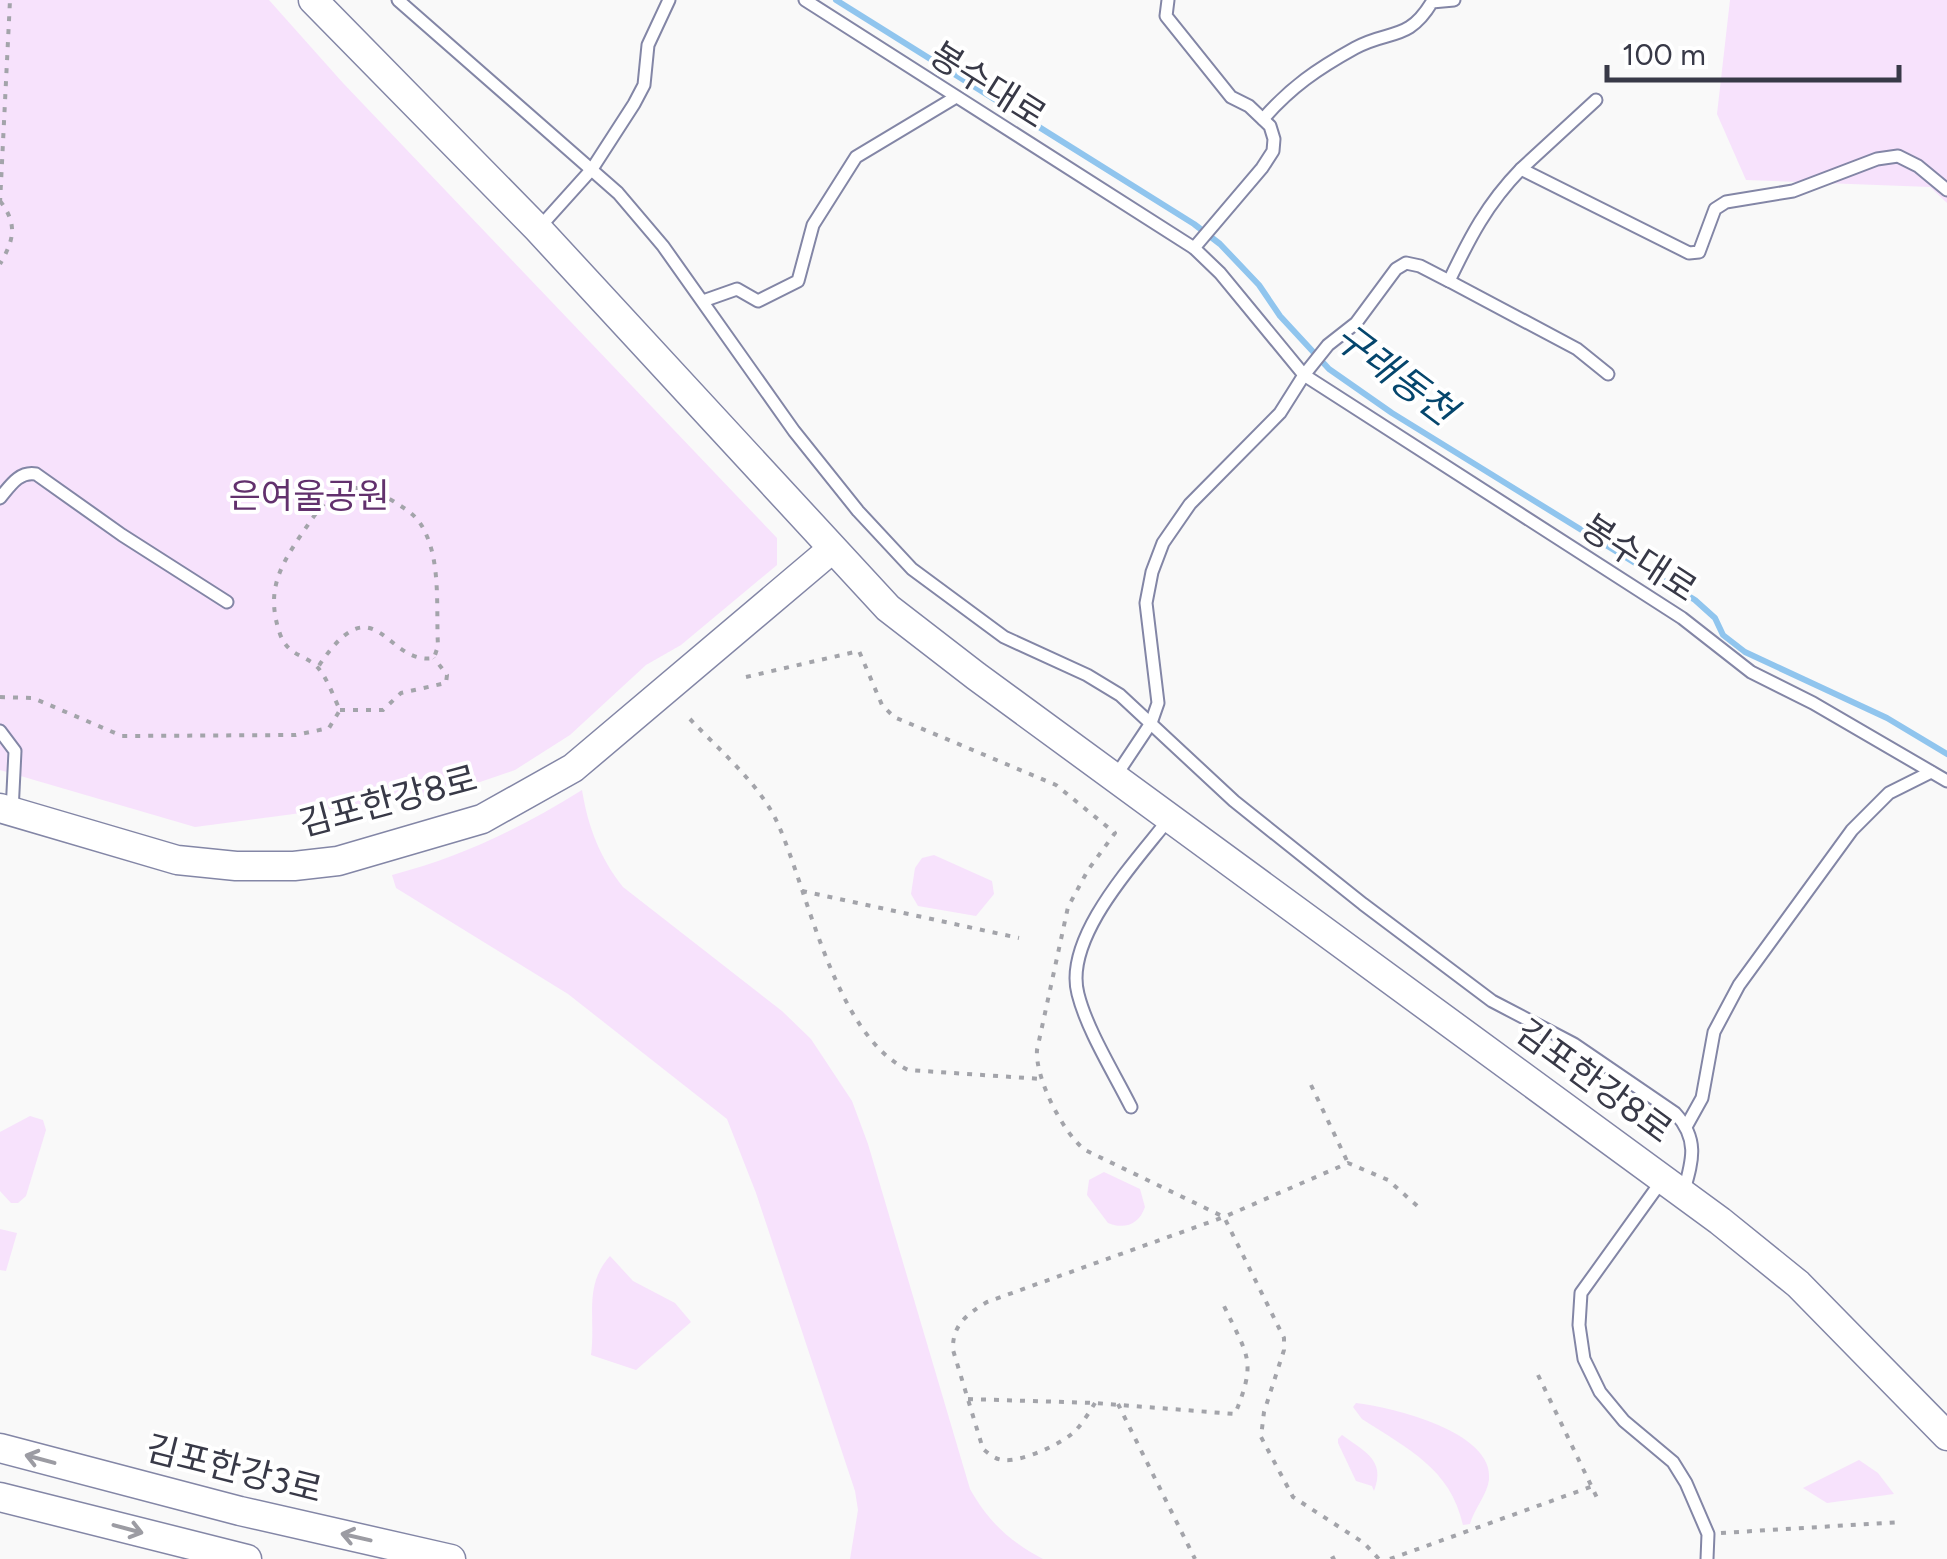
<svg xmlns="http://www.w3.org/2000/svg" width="1947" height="1559" viewBox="0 0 1947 1559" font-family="Figtree,'Noto Sans KR',sans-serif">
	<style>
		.green { fill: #f7e2fc }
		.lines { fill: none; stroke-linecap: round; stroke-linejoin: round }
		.stream { stroke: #90c5ee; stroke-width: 6 }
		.service-casing { stroke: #8386a6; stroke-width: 15 }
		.tertiary-casing { stroke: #8386a6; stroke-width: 31 }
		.path { stroke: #a3a4aa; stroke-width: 4; stroke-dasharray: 5 8; stroke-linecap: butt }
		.service { stroke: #fff; stroke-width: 11 }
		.tertiary { stroke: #fff; stroke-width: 28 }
		.oneway { stroke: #9c9ca3 }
		.labels { text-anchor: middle; stroke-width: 8; stroke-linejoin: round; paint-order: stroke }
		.street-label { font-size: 35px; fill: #383947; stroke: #fff }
		.park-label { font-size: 35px; fill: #62316d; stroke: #fff }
		.water-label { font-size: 38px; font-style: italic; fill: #05466d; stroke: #fff }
	</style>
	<rect width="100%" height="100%" fill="#f9f9f9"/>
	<!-- green -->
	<g class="green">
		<path d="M 0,0 L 269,0 L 343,83 L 777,538 L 777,565 L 681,645 L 646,665 L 570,735 L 515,770 L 445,794 L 195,827 L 0,770 Z"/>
		<path d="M 1730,0 L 1947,0 L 1947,203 L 1930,187 L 1746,180 L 1717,114 Z"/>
		<path d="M 582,790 C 588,827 600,858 623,887 L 782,1011 L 811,1039 L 852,1101 L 868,1144 L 970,1489 C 988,1521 1010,1542 1043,1559 L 850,1559 L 858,1510 L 855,1491 L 756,1193 L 727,1119 L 568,994 L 396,888 L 392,875 C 462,857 521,828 582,790 Z"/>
		<path d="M 934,855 L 992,881 L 994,894 L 976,916 L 918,906 L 911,894 L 915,868 L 922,858 Z"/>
		<path d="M 30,1116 L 43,1120 L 46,1130 L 26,1196 L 18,1203 L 11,1203 L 0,1191 L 0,1132 Z"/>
		<path d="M 1104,1172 L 1140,1189 L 1145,1207 C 1139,1224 1125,1230 1108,1223 L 1087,1195 L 1089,1180 Z"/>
		<path d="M 0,1229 L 17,1233 L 6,1271 L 0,1270 Z"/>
		<path d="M 610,1256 L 633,1281 L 675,1303 L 691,1322 L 636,1370 L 591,1355 C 596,1318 583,1286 610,1256 Z"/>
		<path d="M 1356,1403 C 1392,1407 1495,1432 1489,1480 C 1487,1495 1474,1509 1470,1524 L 1463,1525 C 1450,1468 1408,1449 1362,1419 L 1353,1407 Z"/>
		<path d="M 1342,1435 C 1365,1452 1386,1460 1374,1491 L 1372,1486 L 1356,1481 L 1338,1443 L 1338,1439 Z"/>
		<path d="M 1859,1460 L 1878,1473 L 1894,1494 L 1827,1503 L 1803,1488 Z"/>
	</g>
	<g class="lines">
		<!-- stream -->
		<path class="stream" d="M 836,0 L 1194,224 L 1220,244 L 1259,285 L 1280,316 L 1329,369 L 1392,413 L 1695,600 L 1715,618 L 1723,635 L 1745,652 L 1887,718 L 1947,754"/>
		<!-- service casing -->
		<g class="service-casing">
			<g id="service">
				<path d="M 398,0 L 618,193 L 663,246 L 794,431 L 858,511 L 912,569 L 1004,637 L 1087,675 L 1120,695 L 1234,801 L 1363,904 L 1492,1001 L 1574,1044 L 1675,1113 C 1700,1140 1692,1162 1683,1194"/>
				<path d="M 805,0 L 1194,248 L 1220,273 L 1304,375 L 1280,413 L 1190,504 L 1163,543 L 1152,572 L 1146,603 L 1158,703 L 1151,723 L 1119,771"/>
				<path d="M 1168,0 L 1166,16 L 1231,97 L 1249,106 L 1270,126 L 1274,139 L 1273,151 L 1262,168 L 1194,248"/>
				<path d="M 1596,100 L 1521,169 L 1689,253 L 1699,252 L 1715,209 L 1726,202 L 1793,191 L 1877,159 L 1898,156 L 1918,166 L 1947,190"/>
				<path d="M 1263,119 C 1291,87 1317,69 1355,48 C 1390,29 1408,42 1432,2 L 1454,0"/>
				<path d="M 1521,169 C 1487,204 1470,237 1449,281 L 1420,266 L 1406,263 L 1396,269 L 1356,323 L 1328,345 L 1304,375 L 1682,618 L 1751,672 L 1813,703 L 1947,781"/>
				<path d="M 538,229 L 592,169 L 634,104 L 644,85 L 648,45 L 669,0"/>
				<path d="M 1449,281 L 1577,349 L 1608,374"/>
				<path d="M 703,301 L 737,289 L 758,301 L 798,281 L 813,225 L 856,157 L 956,97"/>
				<path d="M 0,498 C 10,486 19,471 36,474 L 122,535 L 227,602"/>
				<path d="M 0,731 L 15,751 L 12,812"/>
				<path d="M 1131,1107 C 1114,1073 1087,1030 1078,994 C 1063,938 1136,861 1168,820"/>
				<path d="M 1687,1125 L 1702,1098 L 1714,1032 L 1739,985 L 1852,830 L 1889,793 L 1931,772"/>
				<path d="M 1663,1179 L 1581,1293 L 1579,1325 L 1584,1359 L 1600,1392 L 1624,1421 L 1673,1462 L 1686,1483 L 1708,1534 L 1707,1559"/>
			</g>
		</g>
		<!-- tertiary casing -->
		<g class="tertiary-casing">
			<g id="tertiary">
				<path d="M 313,0 L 538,229 L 888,608 L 976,676 L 1720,1221 L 1798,1284 L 1947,1436"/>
				<path d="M 0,808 L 177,860 L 236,866 L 294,866 L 338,861 L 482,819 L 573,768 L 832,549"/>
				<path d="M 0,1448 L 240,1511 L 451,1559"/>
				<path d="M 0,1497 L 247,1559"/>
			</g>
		</g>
		<!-- path -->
		<g class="path">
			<path d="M 0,201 C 18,224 14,240 0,264"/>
			<path d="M 0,203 L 10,0"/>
			<path d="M 746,677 L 859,651 L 882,705 L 894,717 L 1056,785 L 1115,833 L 1088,870 L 1068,907 L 1037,1050 C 1035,1078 1063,1133 1085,1150 L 1224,1217 L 1284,1338 L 1284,1350 L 1264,1412 L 1261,1437 L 1293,1497 L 1364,1543 L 1379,1559"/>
			<path d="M 0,697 L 33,698 L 122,736 L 296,735 L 329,728 L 340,710 C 334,698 328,680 319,669 C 308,655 288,657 280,634 C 266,593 278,569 301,535 C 328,495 343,472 393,501 C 407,510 418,516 425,532 C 441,564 436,611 438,646 L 434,658 C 385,666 376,579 318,667"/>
			<path d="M 340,710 L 383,710 L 401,693 L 446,683 L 447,675 L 434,658"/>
			<path d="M 690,719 C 720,751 760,784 778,824 C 809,894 835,1035 908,1070 L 1042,1079"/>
			<path d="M 802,891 L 1019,938"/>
			<path d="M 1311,1085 L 1348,1163"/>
			<path d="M 1538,1375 L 1599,1502"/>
			<path d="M 968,1399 L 1095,1403 L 1235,1414 C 1257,1360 1248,1357 1224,1306"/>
			<path d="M 1095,1403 C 1090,1411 1084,1421 1077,1429 C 1065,1443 1022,1462 1004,1460 C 996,1460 989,1454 983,1449 L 953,1350 C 952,1325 967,1314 987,1302 L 1224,1217 L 1348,1163 L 1388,1180 L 1423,1211"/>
			<path d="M 1118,1404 L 1195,1559"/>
			<path d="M 1721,1533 L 1901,1522"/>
			<path d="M 1331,1559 L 1335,1557"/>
			<path d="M 1390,1559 L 1593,1486"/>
		</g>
		<!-- service -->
		<use href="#service" class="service"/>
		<!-- tertiary -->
		<use href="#tertiary" class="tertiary"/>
	</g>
	<!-- one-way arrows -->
	<defs><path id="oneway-shaft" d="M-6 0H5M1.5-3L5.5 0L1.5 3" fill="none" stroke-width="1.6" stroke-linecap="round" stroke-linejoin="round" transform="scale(2.5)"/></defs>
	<g class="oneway">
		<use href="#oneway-shaft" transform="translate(40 1459) rotate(-165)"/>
		<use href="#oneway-shaft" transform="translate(128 1529) rotate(15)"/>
		<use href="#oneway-shaft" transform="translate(356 1537) rotate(-167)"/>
	</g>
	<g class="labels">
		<!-- street labels -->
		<g class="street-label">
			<text transform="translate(988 85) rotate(32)" y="12">봉수대로</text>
			<text transform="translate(1639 558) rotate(33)" y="12">봉수대로</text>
			<text transform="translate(388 801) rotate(-15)" y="12">김포한강8로</text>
			<text transform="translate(1594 1081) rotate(36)" y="12">김포한강8로</text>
			<text transform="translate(234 1469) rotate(14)" y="12">김포한강3로</text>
		</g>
		<!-- park labels -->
		<g class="park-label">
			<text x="309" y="508">은여울공원</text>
		</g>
		<!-- water labels -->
		<g class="water-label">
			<text transform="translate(1395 374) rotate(37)" y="13">구래동천</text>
		</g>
	</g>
	<!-- scale -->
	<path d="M1607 65v15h292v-15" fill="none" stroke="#383947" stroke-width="5"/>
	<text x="1622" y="65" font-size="30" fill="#383947" stroke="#ffffff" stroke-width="8" paint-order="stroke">100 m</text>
</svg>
